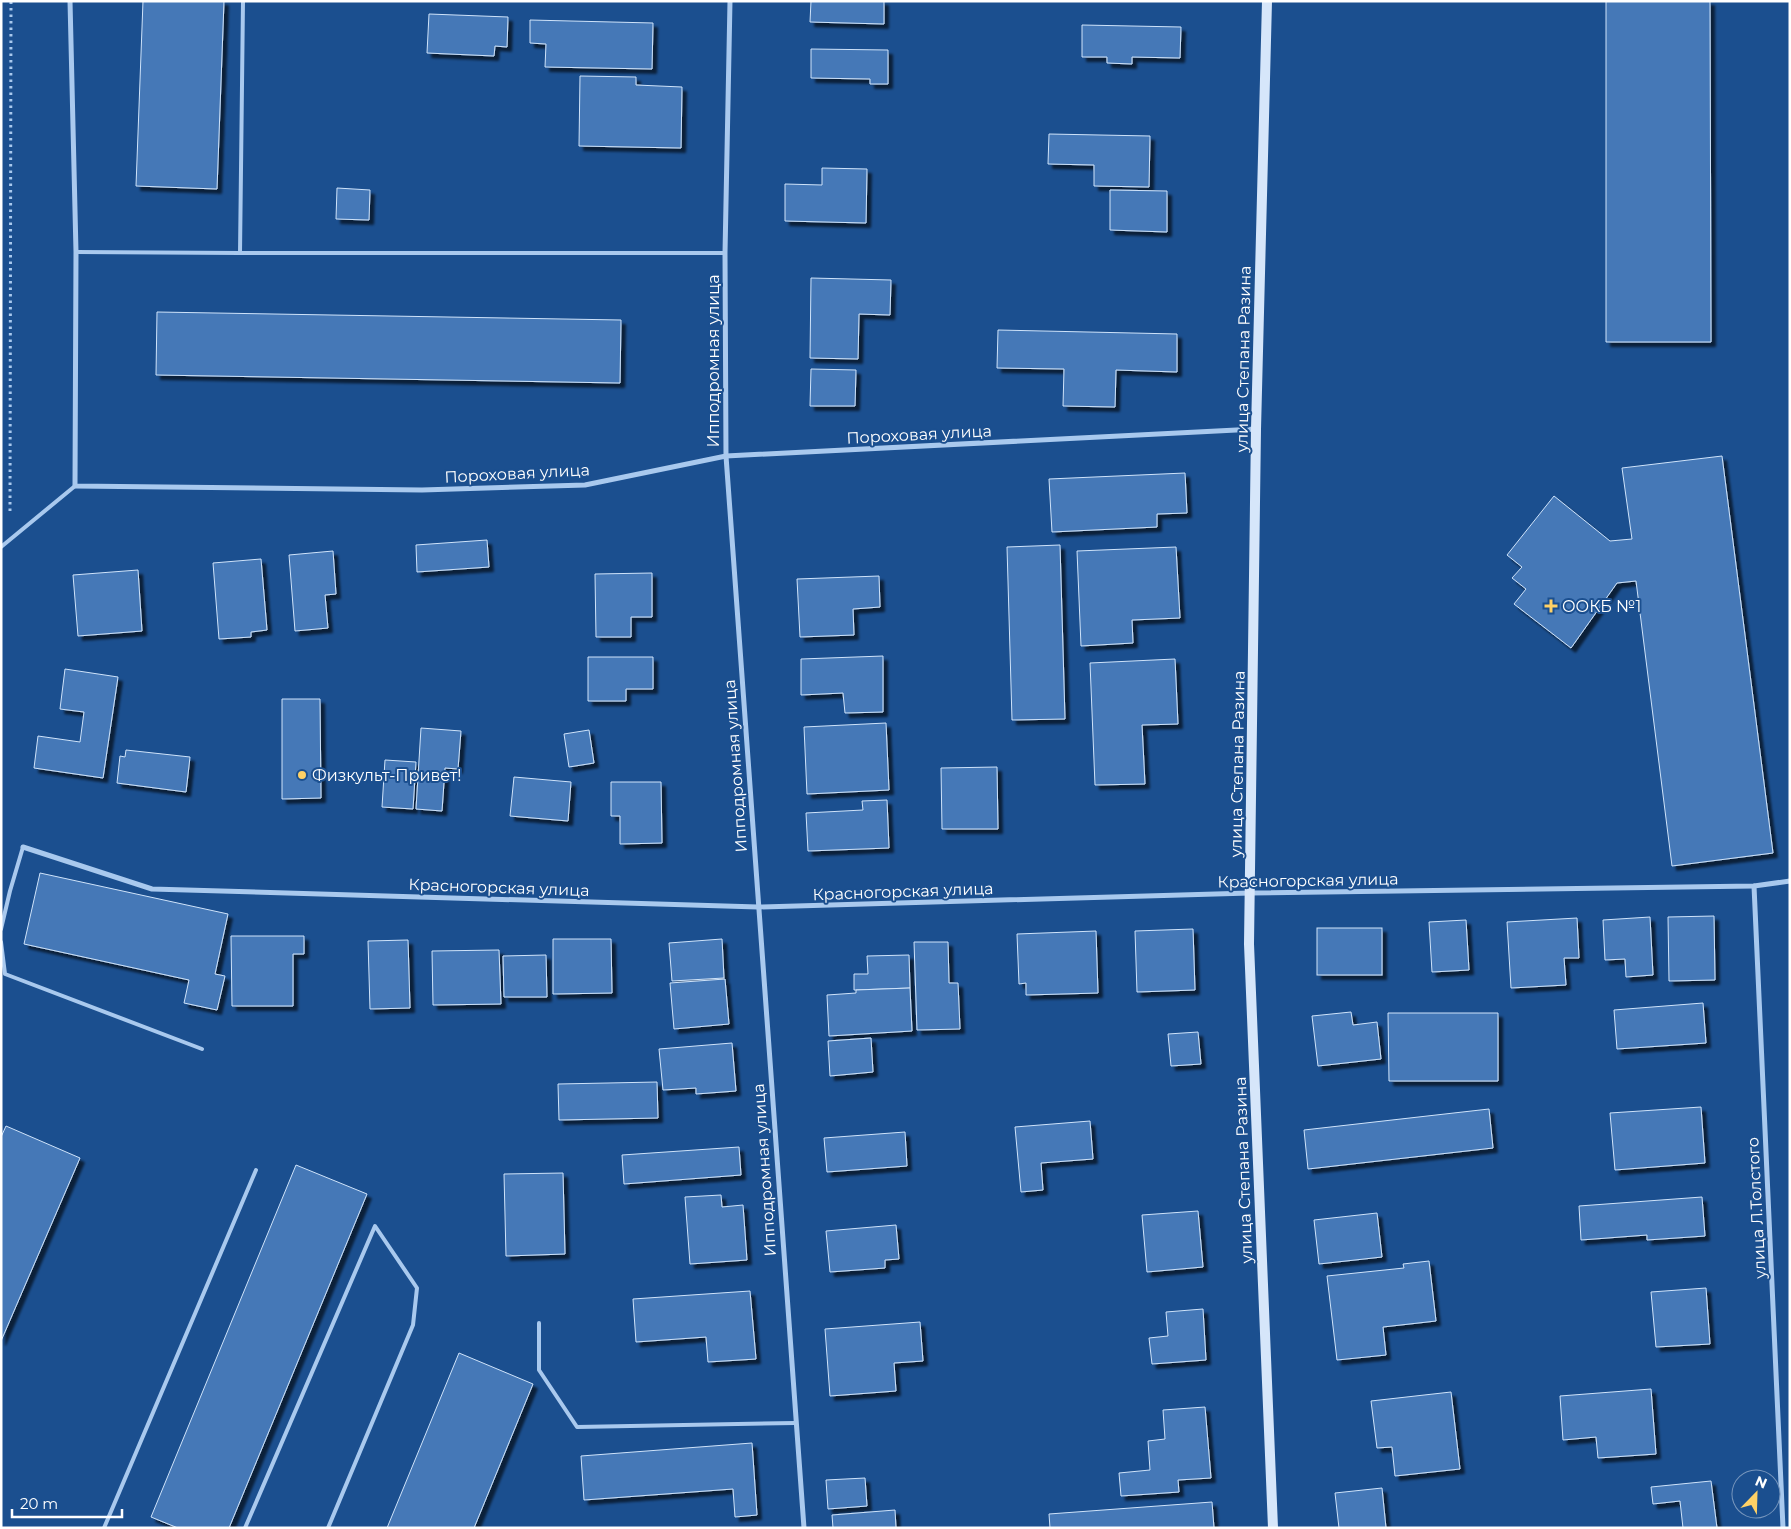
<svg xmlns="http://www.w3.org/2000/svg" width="1791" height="1529" viewBox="0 0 1791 1529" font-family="Montserrat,sans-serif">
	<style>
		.building { fill: #4478b7; stroke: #cfe3fa; filter: url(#shadow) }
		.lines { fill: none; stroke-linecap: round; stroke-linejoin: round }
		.path { stroke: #a9c9ee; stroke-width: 3; stroke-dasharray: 2.5 4; stroke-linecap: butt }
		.service { stroke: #a9c9ee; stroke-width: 4 }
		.minor { stroke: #a9c9ee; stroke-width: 5 }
		.secondary { stroke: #d6e6fa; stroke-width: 10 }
		.poi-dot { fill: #ffd166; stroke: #1b4f8f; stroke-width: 2 }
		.labels { text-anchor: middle; stroke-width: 4; stroke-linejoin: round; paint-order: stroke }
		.street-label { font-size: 16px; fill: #fff; stroke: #1b4f8f }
		.poi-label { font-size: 16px; fill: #fff; stroke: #1b4f8f; text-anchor: start }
	</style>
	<defs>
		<filter id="shadow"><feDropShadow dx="4.5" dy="4.5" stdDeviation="1" flood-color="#0009"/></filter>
	</defs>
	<rect width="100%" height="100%" fill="#1b4f8f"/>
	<!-- building -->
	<g class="building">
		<path d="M 143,1 L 224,1 L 217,189 L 136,186 Z"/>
		<path d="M 811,1 L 884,1 L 884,24 L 810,22 Z"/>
		<path d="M 1606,1 L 1710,1 L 1711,342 L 1606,342 Z"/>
		<path d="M 429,14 L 508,17 L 507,47 L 495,46 L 494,56 L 427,53 Z"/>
		<path d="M 530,20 L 653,23 L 652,69 L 545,67 L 546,44 L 530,43 Z"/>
		<path d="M 1082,25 L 1181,27 L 1180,58 L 1132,57 L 1132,64 L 1107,63 L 1107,57 L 1082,57 Z"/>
		<path d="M 811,49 L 888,50 L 888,84 L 870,84 L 870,79 L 811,78 Z"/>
		<path d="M 580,76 L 636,77 L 636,85 L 682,87 L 681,148 L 579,146 Z"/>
		<path d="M 1049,134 L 1150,136 L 1149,187 L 1094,186 L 1094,165 L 1048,164 Z"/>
		<path d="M 822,168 L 867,169 L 866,223 L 785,221 L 785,184 L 822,185 Z"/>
		<path d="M 337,188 L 370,190 L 369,220 L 336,219 Z"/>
		<path d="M 1110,190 L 1167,191 L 1167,232 L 1110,230 Z"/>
		<path d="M 811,278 L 891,280 L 890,315 L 859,314 L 858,359 L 810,358 Z"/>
		<path d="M 157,312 L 621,320 L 620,383 L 156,375 Z"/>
		<path d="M 998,330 L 1177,334 L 1177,372 L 1116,370 L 1115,407 L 1063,406 L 1064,369 L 997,368 Z"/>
		<path d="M 811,369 L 856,370 L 855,406 L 810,406 Z"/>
		<path d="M 1722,456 L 1773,853 L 1672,866 L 1636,581 L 1617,583 L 1571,648 L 1514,604 L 1526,589 L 1512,578 L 1522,567 L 1507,555 L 1554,496 L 1610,541 L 1632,539 L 1622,468 Z"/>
		<path d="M 1185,473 L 1187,513 L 1157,514 L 1157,527 L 1052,532 L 1049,479 Z"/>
		<path d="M 487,540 L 489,567 L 417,572 L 416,545 Z"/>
		<path d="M 1060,545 L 1065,719 L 1012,720 L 1007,547 Z"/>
		<path d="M 1176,547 L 1180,618 L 1132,620 L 1133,643 L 1081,646 L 1077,551 Z"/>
		<path d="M 333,551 L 336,594 L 325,595 L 328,628 L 295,631 L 289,555 Z"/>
		<path d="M 261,559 L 267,630 L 251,632 L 251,637 L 219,639 L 213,563 Z"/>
		<path d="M 138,570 L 142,631 L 78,636 L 73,575 Z"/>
		<path d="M 652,573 L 652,617 L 631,617 L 631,637 L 596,637 L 595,574 Z"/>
		<path d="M 879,576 L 880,607 L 853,609 L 854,635 L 800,637 L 797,579 Z"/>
		<path d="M 883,656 L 883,712 L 845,713 L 843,693 L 801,695 L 801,659 Z"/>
		<path d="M 588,657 L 653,657 L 653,689 L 626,689 L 626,701 L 588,701 Z"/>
		<path d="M 1175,659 L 1178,724 L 1142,725 L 1145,784 L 1095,785 L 1090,663 Z"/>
		<path d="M 65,669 L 118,677 L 103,778 L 34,768 L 38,736 L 80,742 L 84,712 L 60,709 Z"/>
		<path d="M 282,699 L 320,699 L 321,798 L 282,799 Z"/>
		<path d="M 886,723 L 889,790 L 807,794 L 804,727 Z"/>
		<path d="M 421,728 L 461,731 L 458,769 L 445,768 L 442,811 L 416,809 Z"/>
		<path d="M 589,730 L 594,763 L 569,767 L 564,734 Z"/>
		<path d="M 126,750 L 190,757 L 186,792 L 117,783 L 120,756 L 125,757 Z"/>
		<path d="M 385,760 L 416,762 L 413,809 L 382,807 Z"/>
		<path d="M 997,767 L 998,829 L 942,829 L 941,768 Z"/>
		<path d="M 514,777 L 571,782 L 568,821 L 510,816 Z"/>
		<path d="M 611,782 L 661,782 L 662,843 L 620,844 L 620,816 L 611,816 Z"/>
		<path d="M 887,800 L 889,848 L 808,851 L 806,813 L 863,810 L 862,801 Z"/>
		<path d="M 40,873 L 228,914 L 215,974 L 225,976 L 217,1010 L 184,1003 L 189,980 L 24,944 Z"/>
		<path d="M 1714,916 L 1715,980 L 1669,981 L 1668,917 Z"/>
		<path d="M 1650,917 L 1653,975 L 1626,977 L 1625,959 L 1605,960 L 1603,920 Z"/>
		<path d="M 1577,918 L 1579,958 L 1564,958 L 1566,985 L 1511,988 L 1507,922 Z"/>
		<path d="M 1466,920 L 1469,970 L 1432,972 L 1429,922 Z"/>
		<rect x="1317" y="928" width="65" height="47"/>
		<path d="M 1193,929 L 1195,990 L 1137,992 L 1135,931 Z"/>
		<path d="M 1096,931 L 1098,993 L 1026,995 L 1026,983 L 1019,984 L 1017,934 Z"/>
		<path d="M 231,936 L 304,936 L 304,954 L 293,954 L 293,1006 L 232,1006 Z"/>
		<path d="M 553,939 L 611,939 L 612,993 L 553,994 Z"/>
		<path d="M 722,939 L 724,978 L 672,981 L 669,943 Z"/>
		<path d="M 408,940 L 410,1008 L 370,1009 L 368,941 Z"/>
		<path d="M 914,942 L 948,942 L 949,983 L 958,983 L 960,1029 L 917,1030 Z"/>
		<path d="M 499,950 L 501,1004 L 433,1005 L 432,951 Z"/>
		<path d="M 546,955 L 547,997 L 504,997 L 503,956 Z"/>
		<path d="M 909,955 L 910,988 L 854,990 L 854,974 L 868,974 L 867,956 Z"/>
		<path d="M 725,979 L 729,1024 L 674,1029 L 670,983 Z"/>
		<path d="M 910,988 L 912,1031 L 829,1036 L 827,995 L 856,993 L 856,990 Z"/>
		<path d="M 1703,1003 L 1706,1043 L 1617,1049 L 1614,1010 Z"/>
		<path d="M 1351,1012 L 1353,1025 L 1377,1022 L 1381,1059 L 1318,1066 L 1312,1016 Z"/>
		<path d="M 1388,1013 L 1498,1013 L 1498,1081 L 1389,1081 Z"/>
		<path d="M 1198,1032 L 1201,1064 L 1171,1066 L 1168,1034 Z"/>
		<path d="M 871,1038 L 873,1072 L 830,1076 L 828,1041 Z"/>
		<path d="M 732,1043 L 736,1091 L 696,1094 L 696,1088 L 663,1090 L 659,1049 Z"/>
		<path d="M 657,1082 L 658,1118 L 559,1120 L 558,1084 Z"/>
		<path d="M 1701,1107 L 1705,1163 L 1615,1170 L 1610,1113 Z"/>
		<path d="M 1489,1109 L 1493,1148 L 1308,1169 L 1304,1130 Z"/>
		<path d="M 1090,1121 L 1093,1159 L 1041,1163 L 1043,1190 L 1021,1192 L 1015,1127 Z"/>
		<path d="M 6,1126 L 80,1158 L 1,1341 L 1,1137 Z"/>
		<path d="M 905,1132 L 907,1166 L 827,1172 L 824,1138 Z"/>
		<path d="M 739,1147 L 741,1175 L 624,1184 L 622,1155 Z"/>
		<path d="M 296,1165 L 367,1194 L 229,1528 L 178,1528 L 151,1517 Z"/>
		<path d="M 563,1173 L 565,1254 L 506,1256 L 504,1174 Z"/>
		<path d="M 721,1195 L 722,1207 L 743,1205 L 747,1260 L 690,1264 L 685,1197 Z"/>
		<path d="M 1702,1197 L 1705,1236 L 1647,1240 L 1647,1235 L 1581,1240 L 1579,1206 Z"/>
		<path d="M 1198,1211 L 1203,1267 L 1147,1272 L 1142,1215 Z"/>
		<path d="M 1377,1213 L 1382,1257 L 1319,1264 L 1314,1220 Z"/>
		<path d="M 896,1225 L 899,1259 L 885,1260 L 885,1268 L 830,1272 L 826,1231 Z"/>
		<path d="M 1429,1261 L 1436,1321 L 1383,1327 L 1386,1355 L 1337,1360 L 1327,1276 L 1404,1268 L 1403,1264 Z"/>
		<path d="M 1706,1288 L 1710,1344 L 1656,1347 L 1651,1292 Z"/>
		<path d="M 750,1291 L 756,1359 L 708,1362 L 706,1337 L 636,1342 L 633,1299 Z"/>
		<path d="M 1203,1309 L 1206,1360 L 1152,1364 L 1149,1338 L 1168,1336 L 1166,1312 Z"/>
		<path d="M 920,1322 L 923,1361 L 894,1363 L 896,1391 L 830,1396 L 825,1329 Z"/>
		<path d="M 459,1353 L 533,1384 L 474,1528 L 387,1528 Z"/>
		<path d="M 1651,1389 L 1656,1454 L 1598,1458 L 1596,1437 L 1563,1440 L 1560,1396 Z"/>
		<path d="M 1451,1392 L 1460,1469 L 1395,1476 L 1392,1447 L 1377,1448 L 1371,1401 Z"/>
		<path d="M 1205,1407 L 1211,1478 L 1178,1480 L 1179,1492 L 1121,1496 L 1119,1473 L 1150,1470 L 1148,1441 L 1165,1439 L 1163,1410 Z"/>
		<path d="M 752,1443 L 757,1515 L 735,1517 L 733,1489 L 584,1500 L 581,1456 Z"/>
		<path d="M 865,1478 L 867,1506 L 828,1509 L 826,1480 Z"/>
		<path d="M 1711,1481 L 1717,1528 L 1683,1528 L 1680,1501 L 1653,1504 L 1651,1487 Z"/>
		<path d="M 1382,1488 L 1386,1528 L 1339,1528 L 1335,1493 Z"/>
		<path d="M 1212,1502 L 1214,1528 L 1050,1528 L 1049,1514 Z"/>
		<path d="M 895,1510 L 896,1528 L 833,1528 L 832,1515 Z"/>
	</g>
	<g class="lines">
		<!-- path -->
		<path class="path" d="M 10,511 L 11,1"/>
		<!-- service -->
		<g class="service">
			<path d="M 243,1 L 240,253 L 725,253"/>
			<path d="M 76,252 L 240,253"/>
			<path d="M 1,547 L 75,486"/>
			<path d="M 1,929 L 10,891 L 23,847"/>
			<path d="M 1,942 L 5,974 L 202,1049"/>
			<path d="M 539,1323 L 539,1370 L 577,1427 L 795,1423"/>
			<path d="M 104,1528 L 256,1170"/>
			<path d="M 245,1528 L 375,1226 L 417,1288 L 413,1325 L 328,1528"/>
		</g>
		<!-- minor -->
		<g class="minor">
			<path d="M 70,1 L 76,252 L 75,486 L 422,490 L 585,485 L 726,456 L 1256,429"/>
			<path d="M 730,1 L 725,253 L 726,456 L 804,1528"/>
			<path d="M 23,847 L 152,889 L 758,907 L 1250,893 L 1754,886 L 1790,881"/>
			<path d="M 1754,886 L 1783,1528"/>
		</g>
		<!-- secondary -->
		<path class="secondary" d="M 1267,1 L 1256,429 L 1249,944 L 1273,1528"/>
	</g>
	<!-- markers -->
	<g class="poi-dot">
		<path d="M1548.5 598.5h5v5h5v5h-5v5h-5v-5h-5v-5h5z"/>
		<circle cx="302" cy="775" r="5"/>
	</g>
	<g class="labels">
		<!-- street labels -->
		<g class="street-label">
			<text transform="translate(1243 359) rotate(-89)" y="6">улица Степана Разина</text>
			<text transform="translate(713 361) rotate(-90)" y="6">Ипподромная улица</text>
			<text transform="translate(919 434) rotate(-3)" y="6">Пороховая улица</text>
			<text transform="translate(517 473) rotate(-3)" y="6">Пороховая улица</text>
			<text transform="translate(1237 764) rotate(-89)" y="6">улица Степана Разина</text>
			<text transform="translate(735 766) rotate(-94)" y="6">Ипподромная улица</text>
			<text transform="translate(1308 880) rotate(-1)" y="6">Красногорская улица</text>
			<text transform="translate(499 887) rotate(2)" y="6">Красногорская улица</text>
			<text transform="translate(903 891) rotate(-2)" y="6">Красногорская улица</text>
			<text transform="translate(764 1170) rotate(-94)" y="6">Ипподромная улица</text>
			<text transform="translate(1243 1170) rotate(-92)" y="6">улица Степана Разина</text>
			<text transform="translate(1756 1208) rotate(-93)" y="6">улица Л.Толстого</text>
		</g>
		<!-- poi labels -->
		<g class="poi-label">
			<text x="1562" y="612">ООКБ №1</text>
			<text x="312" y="781">Физкульт-Привет!</text>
		</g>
	</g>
	<!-- border -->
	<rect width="1791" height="1529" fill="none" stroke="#ffffff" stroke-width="5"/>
	<!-- north arrow -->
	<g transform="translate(1756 1494) rotate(23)"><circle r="24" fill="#1b4f8f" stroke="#7695bc"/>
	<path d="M0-4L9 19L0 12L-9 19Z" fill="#ffd166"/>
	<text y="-8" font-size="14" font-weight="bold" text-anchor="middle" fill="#ffffff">N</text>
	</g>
	<!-- scale -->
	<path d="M12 1509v8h110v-8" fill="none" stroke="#ffffff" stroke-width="2.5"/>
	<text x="20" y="1509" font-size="15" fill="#ffffff" stroke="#1b4f8f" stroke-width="4" paint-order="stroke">20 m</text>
</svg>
